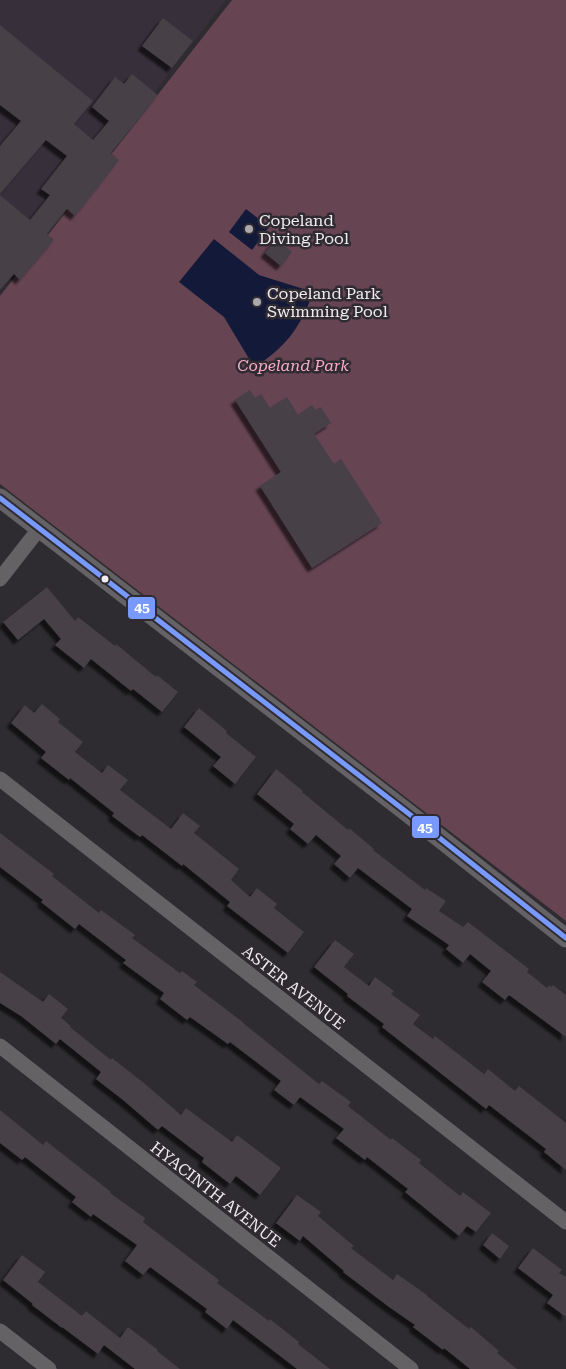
<svg xmlns="http://www.w3.org/2000/svg" width="566" height="1369" viewBox="0 0 566 1369" font-family="'Roboto Serif',serif">
	<style>
		.built { fill: #372f3a }
		.green { fill: #664452 }
		.water { fill: #131939 }
		.building { fill: #463f46; filter: url(#shadow) }
		.lines { fill: none; stroke-linecap: round; stroke-linejoin: round }
		.minor { stroke: #646265; stroke-width: 15 }
		.tertiary { stroke: #646265; stroke-width: 19 }
		.bus-1-casing { stroke: #2f2b31; stroke-width: 9 }
		.bus-1 { stroke: #7899ff; stroke-width: 5 }
		.poi-dot { fill: #aba9ad; stroke: #2f2b31; stroke-width: 2 }
		.bus-dot { fill: #efedf1; stroke: #2f2b31; stroke-width: 2 }
		.labels { text-anchor: middle; stroke-width: 5; stroke-linejoin: round; paint-order: stroke }
		.poi-label { font-size: 16px; fill: #efedf1; stroke: #2f2b31; text-anchor: start }
		.park-label { font-size: 16px; font-style: italic; fill: #f9acca; stroke: #2f2b31 }
		.street-label { font-size: 16px; fill: #efedf1; stroke: #2f2b31 }
		.line-badge { stroke: #2f2b31; stroke-width: 2 }
		.badge-label { font-size: 14px; text-anchor: middle; font-weight: bold; fill: #fff }
	</style>
	<defs>
		<filter id="shadow"><feDropShadow dx="-4.5" dy="4.5" stdDeviation="1" flood-color="#0009"/></filter>
	</defs>
	<rect width="100%" height="100%" fill="#2e2c30"/>
	<!-- built -->
	<path class="built" d="M 0,0 L 226,0 L 0,292 Z"/>
	<!-- green -->
	<path class="green" d="M 232,0 L 566,0 L 566,921 L 0,484 L 0,296 Z"/>
	<!-- water -->
	<g class="water">
		<path d="M 246,209 L 269,227 L 252,250 L 229,232 Z"/>
		<path d="M 214,239 L 259,275 L 313,292 C 302,325 285,349 254,367 L 224,317 L 179,282 Z"/>
	</g>
	<!-- building -->
	<g class="building">
		<path d="M 163,18 L 193,41 L 172,68 L 142,46 Z"/>
		<path d="M 0,25 L 93,101 L 74,124 L 93,140 L 109,121 L 92,107 L 115,77 L 124,84 L 132,74 L 158,95 L 111,153 L 119,160 L 83,206 L 75,216 L 67,209 L 47,234 L 54,240 L 20,280 L 14,274 L 0,290 L 0,195 L 30,220 L 50,195 L 41,189 L 67,156 L 46,140 L 0,194 L 0,146 L 21,121 L 0,105 Z"/>
		<path d="M 276,239 L 292,252 L 281,266 L 265,253 Z"/>
		<path d="M 250,390 L 255,398 L 261,394 L 270,408 L 287,397 L 298,415 L 312,405 L 315,410 L 321,407 L 331,423 L 314,434 L 334,464 L 341,459 L 382,523 L 312,568 L 260,486 L 281,472 L 235,400 Z"/>
		<path d="M 47,587 L 75,621 L 78,617 L 115,646 L 116,644 L 156,677 L 157,675 L 178,692 L 162,712 L 133,689 L 131,691 L 91,659 L 84,668 L 55,645 L 61,639 L 44,619 L 18,640 L 3,622 Z"/>
		<path d="M 42,704 L 60,719 L 58,722 L 83,742 L 75,752 L 102,773 L 108,765 L 128,780 L 120,790 L 171,829 L 183,813 L 200,826 L 194,833 L 239,869 L 231,880 L 250,897 L 257,888 L 277,904 L 274,908 L 304,932 L 288,953 L 227,906 L 230,902 L 183,864 L 182,866 L 142,835 L 140,837 L 112,816 L 114,813 L 70,778 L 69,780 L 41,758 L 46,752 L 11,723 L 25,705 L 34,713 Z"/>
		<path d="M 199,708 L 227,731 L 226,733 L 256,757 L 235,784 L 213,766 L 221,757 L 184,727 Z"/>
		<path d="M 276,769 L 303,791 L 302,792 L 348,830 L 349,828 L 374,849 L 373,850 L 425,890 L 426,888 L 446,901 L 439,911 L 463,927 L 468,922 L 529,969 L 527,972 L 547,988 L 549,985 L 551,987 L 553,985 L 566,995 L 566,1037 L 509,995 L 505,1000 L 482,982 L 491,971 L 470,954 L 463,963 L 446,949 L 449,945 L 407,916 L 412,909 L 358,868 L 350,878 L 334,864 L 341,856 L 316,835 L 308,844 L 290,829 L 294,824 L 257,794 Z"/>
		<path d="M 0,833 L 54,874 L 52,876 L 99,913 L 101,910 L 135,935 L 132,938 L 180,973 L 182,971 L 197,982 L 194,985 L 244,1023 L 243,1023 L 319,1084 L 322,1081 L 351,1102 L 348,1106 L 391,1140 L 392,1138 L 421,1160 L 419,1163 L 460,1196 L 463,1192 L 491,1213 L 476,1232 L 467,1226 L 459,1236 L 405,1192 L 408,1189 L 367,1157 L 365,1160 L 336,1138 L 344,1129 L 300,1097 L 294,1105 L 274,1090 L 281,1081 L 230,1042 L 228,1044 L 190,1017 L 187,1020 L 160,999 L 164,993 L 123,963 L 126,960 L 79,924 L 75,929 L 41,902 L 43,900 L 0,867 Z"/>
		<path d="M 335,940 L 354,954 L 344,967 L 369,986 L 375,977 L 394,991 L 391,994 L 420,1015 L 413,1024 L 433,1039 L 435,1036 L 484,1074 L 488,1069 L 515,1091 L 519,1086 L 566,1123 L 566,1170 L 544,1152 L 546,1149 L 489,1105 L 486,1109 L 382,1027 L 384,1024 L 347,996 L 348,994 L 314,967 Z"/>
		<path d="M 0,972 L 43,1002 L 49,994 L 68,1009 L 61,1018 L 71,1026 L 70,1027 L 111,1060 L 112,1058 L 144,1083 L 181,1115 L 186,1108 L 232,1142 L 237,1135 L 281,1168 L 260,1195 L 236,1176 L 230,1184 L 202,1162 L 204,1158 L 162,1126 L 158,1130 L 123,1100 L 96,1079 L 101,1072 L 60,1039 L 56,1044 L 21,1016 L 0,1003 Z"/>
		<path d="M 0,1110 L 43,1145 L 46,1141 L 111,1192 L 110,1193 L 145,1218 L 143,1222 L 219,1280 L 217,1283 L 269,1321 L 270,1319 L 299,1342 L 298,1344 L 330,1369 L 297,1369 L 233,1320 L 227,1329 L 205,1312 L 207,1309 L 150,1267 L 143,1275 L 125,1261 L 137,1245 L 93,1214 L 91,1217 L 72,1202 L 76,1197 L 25,1157 L 22,1160 L 0,1143 Z"/>
		<path d="M 297,1195 L 321,1212 L 318,1216 L 354,1246 L 351,1248 L 393,1280 L 397,1274 L 427,1295 L 427,1296 L 469,1329 L 471,1327 L 499,1351 L 497,1353 L 517,1369 L 470,1369 L 444,1348 L 443,1350 L 413,1327 L 415,1325 L 389,1307 L 343,1272 L 344,1271 L 303,1236 L 300,1241 L 276,1223 Z"/>
		<path d="M 492,1233 L 509,1246 L 500,1259 L 483,1245 Z"/>
		<path d="M 533,1248 L 562,1270 L 559,1273 L 566,1277 L 566,1317 L 547,1303 L 553,1295 L 518,1268 Z"/>
		<path d="M 22,1255 L 45,1272 L 38,1282 L 82,1316 L 86,1311 L 120,1338 L 128,1327 L 158,1350 L 157,1351 L 180,1369 L 135,1369 L 104,1345 L 98,1354 L 62,1327 L 62,1328 L 32,1305 L 33,1304 L 3,1280 Z"/>
	</g>
	<g class="lines">
		<!-- minor -->
		<g class="minor">
			<path d="M 0,579 L 39,529"/>
			<path d="M 0,779 L 566,1222"/>
			<path d="M 0,1046 L 411,1369"/>
			<path d="M 0,1331 L 49,1369"/>
		</g>
		<!-- tertiary -->
		<path class="tertiary" d="M 0,498 L 413,817 L 566,938"/>
		<!-- bus-1 casing -->
		<g class="bus-1-casing">
			<path id="bus-1" d="M 0,498 L 413,817 L 566,938"/>
		</g>
		<!-- bus-1 -->
		<use href="#bus-1" class="bus-1"/>
	</g>
	<!-- markers -->
	<g class="poi-dot">
		<circle cx="249" cy="229" r="5"/>
		<circle cx="257" cy="302" r="5"/>
	</g>
	<circle class="bus-dot" cx="105" cy="579" r="4.5"/>
	<g class="labels">
		<!-- poi labels -->
		<g class="poi-label">
			<text x="259" y="226">Copeland<tspan x="259" dy="18">Diving Pool</tspan></text>
			<text x="267" y="299">Copeland Park<tspan x="267" dy="18">Swimming Pool</tspan></text>
		</g>
		<!-- park labels -->
		<g class="park-label">
			<text x="293" y="371">Copeland Park</text>
		</g>
		<!-- street labels -->
		<g class="street-label">
			<text transform="translate(294 987) rotate(38)" y="6">ASTER AVENUE</text>
			<text transform="translate(216 1194) rotate(38)" y="6">HYACINTH AVENUE</text>
		</g>
	</g>
	<g class="line-badge">
		<rect x="127" y="596" width="29" height="24" rx="5" fill="#7899ff"/>
		<rect x="411" y="815" width="29" height="24" rx="5" fill="#7899ff"/>
	</g>
	<g class="badge-label">
		<text x="142" y="612">45</text>
		<text x="425" y="832">45</text>
	</g>
</svg>
